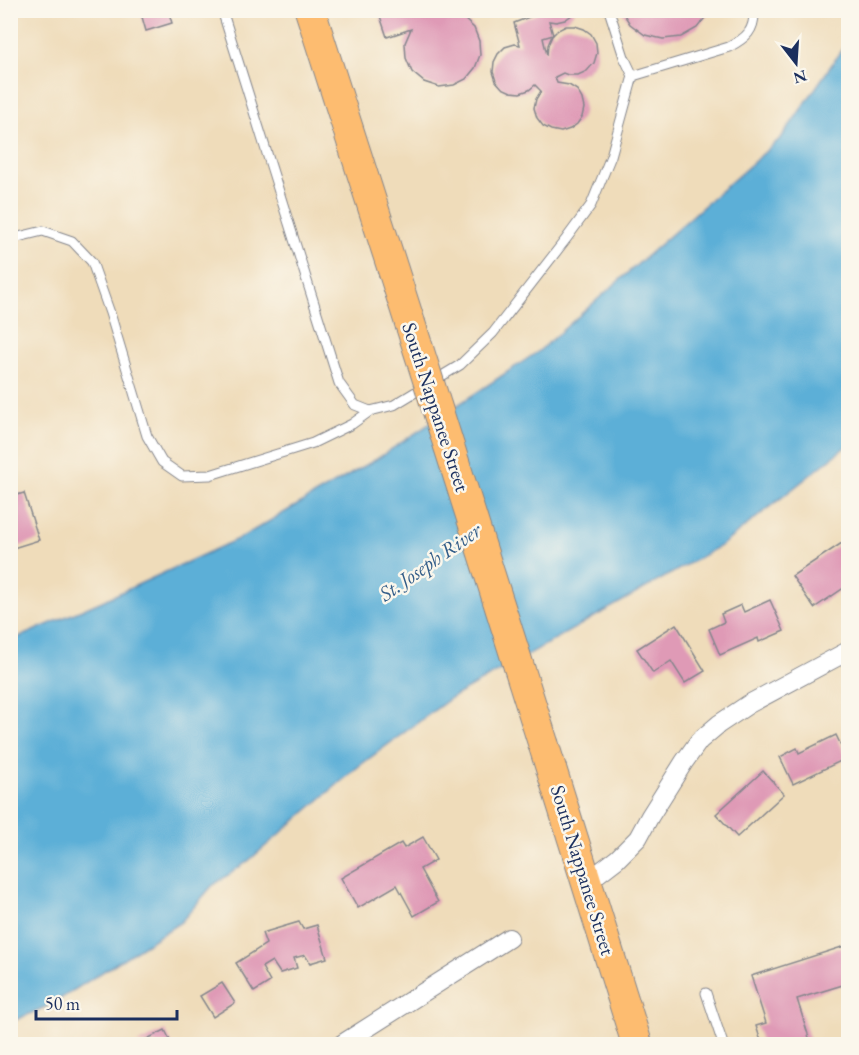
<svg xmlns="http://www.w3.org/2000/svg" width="859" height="1055" viewBox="0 0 859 1055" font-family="'EB Garamond',serif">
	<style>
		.water { fill: #5bafd7; stroke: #3b6f9a; stroke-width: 1.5 }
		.building { fill: #df9ab6 }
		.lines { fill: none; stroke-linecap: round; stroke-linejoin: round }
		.lane-casing { stroke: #85868c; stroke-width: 11 }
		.street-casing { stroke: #85868c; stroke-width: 20 }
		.primary-casing { stroke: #85868c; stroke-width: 32 }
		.lane { stroke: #fff; stroke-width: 9 }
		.street { stroke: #fff; stroke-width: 18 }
		.primary { stroke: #fdbc6f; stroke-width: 30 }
		.primary-bridge-casing { stroke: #85868c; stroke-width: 32; stroke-linecap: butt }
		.primary-bridge { stroke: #fdbc6f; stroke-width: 30 }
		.labels { text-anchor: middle; stroke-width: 5; stroke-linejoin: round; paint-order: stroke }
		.street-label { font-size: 20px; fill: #1b2f5e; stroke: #fbf7ec }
		.water-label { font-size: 21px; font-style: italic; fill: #315c88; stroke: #fbf7ec }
	</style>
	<rect width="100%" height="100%" fill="#fbf7ec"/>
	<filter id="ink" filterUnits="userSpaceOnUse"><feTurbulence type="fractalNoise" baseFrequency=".0167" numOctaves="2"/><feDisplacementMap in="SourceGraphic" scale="12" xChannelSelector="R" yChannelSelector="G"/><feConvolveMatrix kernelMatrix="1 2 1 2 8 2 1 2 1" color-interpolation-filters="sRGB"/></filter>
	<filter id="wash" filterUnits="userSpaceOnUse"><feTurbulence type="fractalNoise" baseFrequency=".008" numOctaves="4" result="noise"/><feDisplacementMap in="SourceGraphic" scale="24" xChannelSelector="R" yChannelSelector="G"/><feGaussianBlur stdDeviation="1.35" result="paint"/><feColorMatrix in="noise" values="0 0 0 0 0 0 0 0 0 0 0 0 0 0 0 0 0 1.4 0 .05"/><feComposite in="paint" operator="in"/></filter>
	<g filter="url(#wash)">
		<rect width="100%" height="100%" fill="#efdcba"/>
		<!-- water -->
		<path class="water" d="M 848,41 L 848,445 L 722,545 L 451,698 L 359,766 L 247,862 L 212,886 L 181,922 L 52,1004 L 11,1022 L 10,641 L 100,602 L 242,537 L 375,460 L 539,351 L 782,137 Z"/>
		<g id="blocks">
			<!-- building -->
			<g class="building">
				<path d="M 140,10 L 168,10 L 172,23 L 146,31 Z"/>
				<path d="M 378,10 L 438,10 L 439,13 L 449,12 L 463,18 L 474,28 L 479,41 L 480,55 L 475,68 L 466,79 L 454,85 L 439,87 L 424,82 L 412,72 L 406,58 L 405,43 L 411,29 L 387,37 Z"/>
				<path d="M 534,10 L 575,10 L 573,14 L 565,20 L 556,22 L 549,21 L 553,35 L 543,38 L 547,55 L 548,45 L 552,36 L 558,30 L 566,26 L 575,26 L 584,29 L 591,34 L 596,43 L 597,53 L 594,63 L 587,71 L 578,75 L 568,75 L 563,73 L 555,77 L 557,83 L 569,85 L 577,90 L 582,99 L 584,108 L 582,117 L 577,124 L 570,129 L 561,132 L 551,130 L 543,126 L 537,118 L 534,108 L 536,99 L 541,91 L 535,85 L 529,90 L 520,93 L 511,92 L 502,88 L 496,81 L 493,72 L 494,62 L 498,54 L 505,47 L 515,44 L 520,45 L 514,23 L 537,14 Z"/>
				<path d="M 621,10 L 709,10 L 708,14 L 697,28 L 681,37 L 663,39 L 645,35 L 630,24 Z"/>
				<path d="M 24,493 L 39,540 L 10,549 L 10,497 Z"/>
				<path d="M 848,539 L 848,585 L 814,608 L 792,576 Z"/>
				<path d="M 770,600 L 784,631 L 759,642 L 758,638 L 720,655 L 709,629 L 724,622 L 721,614 L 741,605 L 744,612 Z"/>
				<path d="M 676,624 L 705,671 L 685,683 L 671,661 L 653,673 L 637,649 Z"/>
				<path d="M 836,735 L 847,758 L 793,784 L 780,757 L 797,748 L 799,753 Z"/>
				<path d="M 763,771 L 784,794 L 737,837 L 716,814 Z"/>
				<path d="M 423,837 L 436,860 L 420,869 L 438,902 L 414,916 L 397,885 L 358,908 L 341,878 L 401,843 L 404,848 Z"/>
				<path d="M 299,922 L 303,929 L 317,925 L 327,958 L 310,963 L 305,955 L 294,958 L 297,968 L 280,973 L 272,961 L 262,967 L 270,982 L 254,992 L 236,963 L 266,944 L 262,933 Z"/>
				<path d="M 848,945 L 848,990 L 846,984 L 797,999 L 811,1044 L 762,1044 L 756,1026 L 766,1023 L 751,976 Z"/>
				<path d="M 222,983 L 235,1003 L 213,1017 L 200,996 Z"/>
				<path d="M 165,1030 L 172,1044 L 137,1044 Z"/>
			</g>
		</g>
	</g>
	<g filter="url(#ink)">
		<use href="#blocks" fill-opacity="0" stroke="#85868c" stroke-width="1.5"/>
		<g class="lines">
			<!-- lane casing -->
			<g class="lane-casing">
				<g id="lane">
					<path d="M 222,10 L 339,383 L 355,405 L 370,411 L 394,405 L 460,365 L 493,333 L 566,239 L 591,205 L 611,156 L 633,76 L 729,47 C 746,38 755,31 754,10"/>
					<path d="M 609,10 L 624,57 L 633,76"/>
					<path d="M 10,239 L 43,231 L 72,241 L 92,262 L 110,313 L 147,436 L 162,462 L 182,476 L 210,475 L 313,443 L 352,424 L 370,411"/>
					<path d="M 706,993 L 723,1044"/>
				</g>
			</g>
			<!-- street casing -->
			<g class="street-casing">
				<g id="street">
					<path d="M 587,882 L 617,859 L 638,838 L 650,816 L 684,762 L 699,741 L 719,724 L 749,704 L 848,651"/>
					<path d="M 342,1044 L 509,938"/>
				</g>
			</g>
			<!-- primary casing -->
			<g class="primary-casing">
				<g id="primary">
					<path d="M 310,10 L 410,323"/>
					<path d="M 544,746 L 637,1044"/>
				</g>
			</g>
			<!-- lane -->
			<use href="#lane" class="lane"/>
			<!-- street -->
			<use href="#street" class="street"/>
			<!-- primary -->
			<use href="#primary" class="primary"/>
			<!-- primary-bridge casing -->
			<g class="primary-bridge-casing">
				<path id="primary-bridge" d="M 410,323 L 544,746"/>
			</g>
			<!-- primary-bridge -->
			<use href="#primary-bridge" class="primary-bridge"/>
		</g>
	</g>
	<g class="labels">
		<!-- street labels -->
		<g class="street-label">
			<text transform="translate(436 407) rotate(72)" y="7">South Nappanee Street</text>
			<text transform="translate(583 870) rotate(73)" y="7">South Nappanee Street</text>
		</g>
		<!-- water labels -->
		<g class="water-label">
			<text transform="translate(430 562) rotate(-35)" y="7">St. Joseph River</text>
		</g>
	</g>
	<!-- margin -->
	<rect width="859" height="1055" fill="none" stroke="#fbf7ec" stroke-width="36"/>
	<!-- north arrow -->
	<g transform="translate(796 63) rotate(163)" stroke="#fbf7ec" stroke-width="4.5" paint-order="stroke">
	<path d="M0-4.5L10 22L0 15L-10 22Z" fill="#1b2f5e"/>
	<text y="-9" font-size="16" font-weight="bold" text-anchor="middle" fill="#1b2f5e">N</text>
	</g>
	<!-- scale -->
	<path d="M36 1010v9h141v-9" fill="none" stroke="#1b2f5e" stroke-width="3"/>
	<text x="45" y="1010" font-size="18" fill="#1b2f5e" stroke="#fbf7ec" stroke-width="4.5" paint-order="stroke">50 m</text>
</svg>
